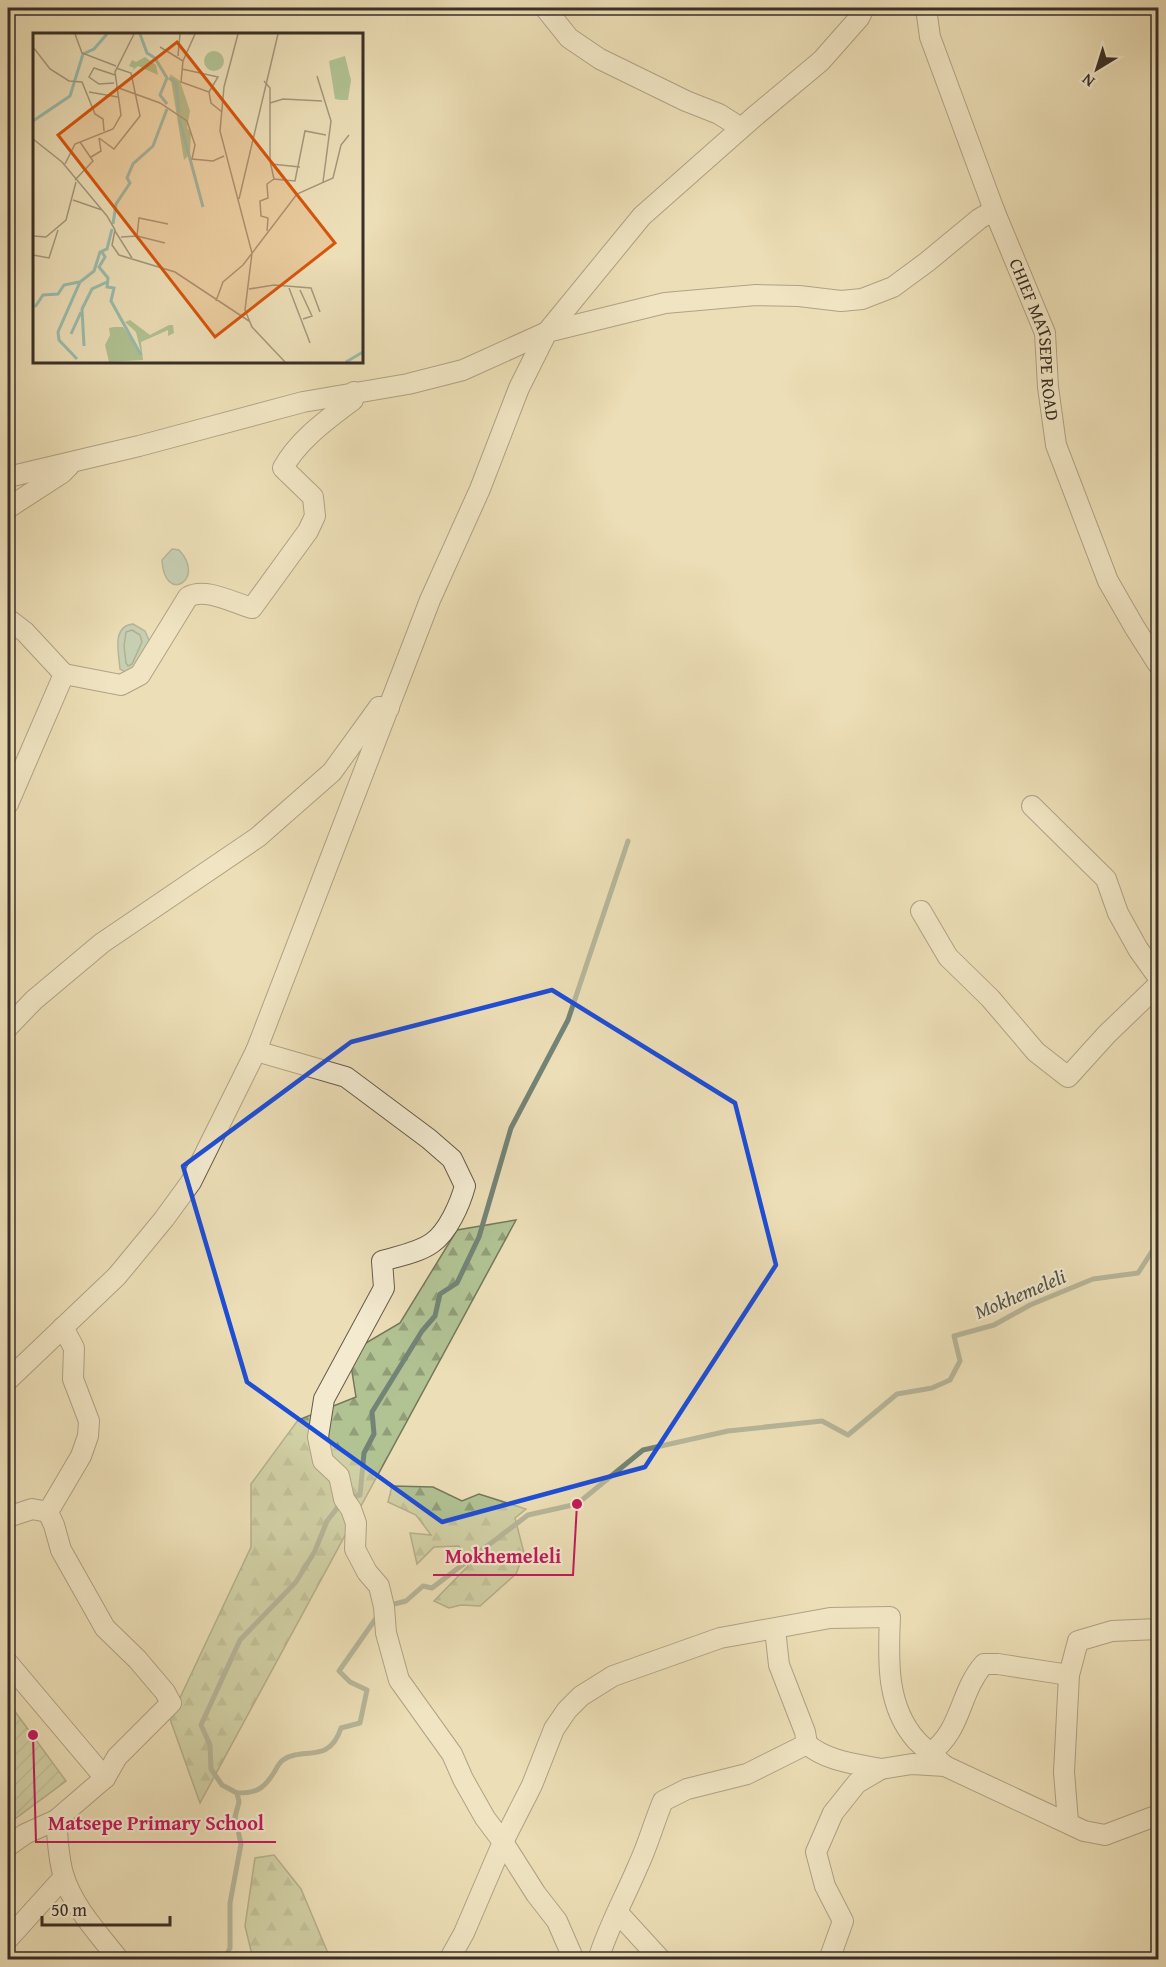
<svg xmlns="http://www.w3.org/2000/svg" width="1166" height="1967" viewBox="0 0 1166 1967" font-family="'Gentium Book Plus',serif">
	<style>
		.forest { fill: url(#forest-firs); stroke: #75785c; stroke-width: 1.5 }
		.garden { fill: url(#garden-furrows); stroke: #75785c; stroke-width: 1.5 }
		.water { fill: #99bcad; stroke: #738477; stroke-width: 1.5 }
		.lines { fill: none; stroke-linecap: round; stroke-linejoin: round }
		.shore { stroke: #69766a; stroke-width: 1.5 }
		.stream { stroke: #738477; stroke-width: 5 }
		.minor-casing { stroke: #665b4a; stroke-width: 22 }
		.minor { stroke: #f3ead0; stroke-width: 20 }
		.marked { fill: none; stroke: #1d4ed8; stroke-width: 4.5; stroke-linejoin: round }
		.labels { text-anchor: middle; stroke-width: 4.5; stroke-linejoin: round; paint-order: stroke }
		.street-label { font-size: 18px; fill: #392f26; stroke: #f3ead0 }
		.water-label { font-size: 20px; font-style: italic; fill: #515248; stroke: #f3ead0 }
		.inset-river { fill: none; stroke: #99bcad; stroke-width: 3 }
		.inset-road { fill: none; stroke: #a4987d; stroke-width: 1.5 }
		.view { fill: #d6550f; fill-opacity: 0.15; stroke: #d6550f; stroke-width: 3 }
		.inset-edge { fill: none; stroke: #392f26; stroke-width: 3 }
		.leader { fill: none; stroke: #c2185b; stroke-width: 2 }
		.callout-dot { fill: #c2185b; stroke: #f3ead0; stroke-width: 2 }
		.callout-label { font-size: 20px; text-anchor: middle; font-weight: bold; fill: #c2185b; stroke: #f3ead0; stroke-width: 4.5; stroke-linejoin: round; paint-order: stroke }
	</style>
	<defs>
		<pattern id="forest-firs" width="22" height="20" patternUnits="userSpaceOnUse" patternTransform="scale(1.5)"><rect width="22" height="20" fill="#b1c293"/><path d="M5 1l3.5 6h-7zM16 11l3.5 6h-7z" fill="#919e78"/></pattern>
		<pattern id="garden-furrows" width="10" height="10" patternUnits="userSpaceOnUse" patternTransform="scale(1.5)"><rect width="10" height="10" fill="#b1c293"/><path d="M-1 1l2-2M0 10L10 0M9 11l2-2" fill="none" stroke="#919e78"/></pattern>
	</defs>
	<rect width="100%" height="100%" fill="#ecdeb7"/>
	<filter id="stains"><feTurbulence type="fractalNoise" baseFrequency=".00333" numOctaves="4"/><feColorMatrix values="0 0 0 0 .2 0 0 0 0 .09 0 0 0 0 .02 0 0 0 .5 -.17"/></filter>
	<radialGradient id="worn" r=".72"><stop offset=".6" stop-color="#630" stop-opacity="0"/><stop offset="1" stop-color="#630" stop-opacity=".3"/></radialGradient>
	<!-- forest -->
	<g class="forest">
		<path d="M 516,1220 L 200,1803 L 170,1719 L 251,1547 L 251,1484 L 298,1420 L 356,1397 L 349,1353 L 400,1323 L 457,1230 Z"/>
		<path d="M 392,1486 L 433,1487 L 462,1501 L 479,1494 L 526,1509 L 515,1518 L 524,1553 L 516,1574 L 480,1606 L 461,1605 L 449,1608 L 434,1601 L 468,1566 L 459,1546 L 434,1547 L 417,1564 L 410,1533 L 431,1535 L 416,1515 L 388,1502 Z"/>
		<path d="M 274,1855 L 301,1889 L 330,1958 L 340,1956 L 341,1959 L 253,1959 L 245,1926 L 255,1858 Z"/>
	</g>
	<!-- garden -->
	<path class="garden" d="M 8,1702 L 66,1781 L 8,1824 Z"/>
	<!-- water -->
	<g class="water">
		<path d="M 172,549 L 179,550 C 207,580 164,605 162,560 Z"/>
		<path d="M 133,624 L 145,631 L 149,640 L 148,647 L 137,667 L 127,673 L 120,669 C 119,654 111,626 133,624 Z"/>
	</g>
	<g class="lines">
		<!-- shore -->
		<path class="shore" d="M 132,630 L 140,635 L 142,642 L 132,664 L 128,666 L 126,663 L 124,646 L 126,632 Z"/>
		<!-- stream -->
		<g class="stream">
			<path d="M 350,1498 L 360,1495 L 364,1453 L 374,1434 L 372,1412 L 422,1331 L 435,1316 L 440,1294 L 457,1283 L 479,1237 L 511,1128 L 568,1020 L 628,841"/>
			<path d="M 387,1606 L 406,1601 L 423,1586 L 432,1588 L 528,1515 L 577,1504 L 643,1450 L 728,1431 L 822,1421 L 848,1435 L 897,1394 L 932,1388 L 950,1380 L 960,1361 L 954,1336 L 994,1325 L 1030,1305 L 1093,1279 L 1138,1273 L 1158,1242"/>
			<path d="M 237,1793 L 222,1785 L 211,1769 L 210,1745 L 201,1725 L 240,1640 L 296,1582 L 315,1551 L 327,1521 L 342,1502"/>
			<path d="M 224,1960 L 230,1948 L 230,1903 L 241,1844 L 235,1817 L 239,1802 L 237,1793 C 257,1793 264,1789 275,1771 C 277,1767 280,1762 283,1760 C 303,1746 329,1765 341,1728 L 360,1723 L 367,1690 L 350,1682 L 339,1671 L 379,1614"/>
		</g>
		<!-- minor casing -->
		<g class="minor-casing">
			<g id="minor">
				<path d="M 545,8 L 569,38 L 600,59 L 686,101 L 719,114 L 741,128"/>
				<path id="s1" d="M 926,8 L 930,37 L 994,210 L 1045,333 L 1048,387 L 1056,445 L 1108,581 L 1135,628 L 1158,664"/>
				<path d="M 8,477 L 139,446 L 303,402 L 408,384 L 463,370 L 547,332 L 665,303 L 756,295 L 799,296 L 841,301 L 862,299 L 893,287 L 927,262 L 979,219 L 994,210"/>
				<path d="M 8,508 L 62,473 L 69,466"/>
				<path d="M 8,619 L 25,632 L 64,674 L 8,804"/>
				<path d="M 64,674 L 121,685 L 140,675 L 188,597 C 206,587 233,603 252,608 L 308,531 L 315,516 L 313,497 L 283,468 C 298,440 328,419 353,400 L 354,392"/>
				<path d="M 1032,806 L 1106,879 L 1118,913 L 1138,949 L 1158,977"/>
				<path d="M 921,911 L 948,957 L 990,998 L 1036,1052 L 1068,1077 L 1107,1034 L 1158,985"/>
				<path d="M 8,1027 L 34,1000 L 102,943 L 258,837 L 332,772 L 379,707 L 389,708"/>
				<path d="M 256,1051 L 346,1077 L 429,1139 L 452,1159 L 465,1186 C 460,1204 448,1232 432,1243 C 418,1253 398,1256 382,1261 L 384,1288 L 324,1399 L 318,1437 L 323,1461 L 339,1476 L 344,1499 L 351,1509 L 356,1523 L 355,1549 L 367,1572 L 379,1586 L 384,1607 L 386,1633 L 399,1680 L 452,1754 L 463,1779 L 485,1818 L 503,1842 L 536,1894 L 557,1921 L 574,1960"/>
				<path d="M 8,1380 L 117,1276 L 164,1219 L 191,1182 L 256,1051 L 430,600 L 480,489 L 519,388 L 547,332 L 642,216 L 754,117 L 821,61 L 859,18 L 864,8"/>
				<path d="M 8,1517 L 32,1509 L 48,1512"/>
				<path d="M 775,1629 L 779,1665 L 805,1732 L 807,1744 C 826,1761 856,1764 881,1769"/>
				<path d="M 8,1663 L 105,1778"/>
				<path d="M 930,1753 C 962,1731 959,1692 984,1664 L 998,1664 L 1069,1675"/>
				<path d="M 56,1820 C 58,1839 58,1859 64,1877 C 74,1908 99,1934 119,1960"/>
				<path d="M 1068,1822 L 1064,1772 L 1069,1675 L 1078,1641 L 1112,1631 L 1158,1629"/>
				<path d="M 8,1846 L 25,1834 L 56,1820 L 105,1778 L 117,1757 L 171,1703 L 165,1692 L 137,1659 L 105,1628 L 61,1550 L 54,1525 L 48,1512 L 81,1456 L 88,1436 L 89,1421 L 73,1379 L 74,1348 L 63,1327"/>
				<path d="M 618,1913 L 661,1960"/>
				<path d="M 8,1939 L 64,1877"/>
				<path d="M 449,1960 L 464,1933 L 503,1842 L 532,1785 L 554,1729 L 567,1710 L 581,1696 L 613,1676 L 720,1638 L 830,1618 L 890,1617 C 888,1660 886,1707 917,1741 C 926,1750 936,1758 945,1766"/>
				<path d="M 598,1960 C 608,1927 625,1897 638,1866 C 648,1845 654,1822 663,1801 L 687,1789 L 747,1774 L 807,1744"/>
				<path d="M 829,1960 L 843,1921 L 825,1886 L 816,1852 L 833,1813 L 857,1783 L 881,1769 L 912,1764 L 945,1766 L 1084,1831 L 1105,1835 L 1158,1815"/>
			</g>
		</g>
		<!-- minor -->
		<use href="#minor" class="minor"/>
	</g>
	<!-- marked area -->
	<path d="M0 0H1166V1967H0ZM 552,990 L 735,1103 L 776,1265 L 645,1467 L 442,1522 L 247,1382 L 183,1166 L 351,1042 Z" fill="#ecdeb7" fill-opacity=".55" fill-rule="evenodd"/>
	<path class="marked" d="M 552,990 L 735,1103 L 776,1265 L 645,1467 L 442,1522 L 247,1382 L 183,1166 L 351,1042 Z"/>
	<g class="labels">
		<!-- street labels -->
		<g class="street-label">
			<text dy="6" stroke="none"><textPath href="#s1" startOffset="351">CHIEF MATSEPE ROAD</textPath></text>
		</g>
		<!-- water labels -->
		<g class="water-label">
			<text transform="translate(1020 1294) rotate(-23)" y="7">Mokhemeleli</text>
		</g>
	</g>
	<!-- overview -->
	<g transform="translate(33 33)">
		<rect width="330" height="330" fill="#ecdeb7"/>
		<path d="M 112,24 L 123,32 L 125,42 L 105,33 L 99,38 L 101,35 L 96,33 L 99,27 L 103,29 ZM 137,41 L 147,48 L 157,78 L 154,95 L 158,99 L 157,121 L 151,127 ZM 97,287 L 117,302 L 136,292 L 140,292 L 141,300 L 135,303 L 135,297 L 108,309 L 110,327 L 76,329 L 72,312 L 77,302 L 76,295 L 81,294 L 90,294 L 108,320 L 103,299 L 92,289 Z" fill="#b1c293"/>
		<path d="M 312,23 L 318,47 L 315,67 L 308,67 L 302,66 L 296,28 Z" fill="#b1c293"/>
		<path d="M171 28a10 10 0 1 1 20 0a10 10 0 1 1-20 0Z" fill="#b1c293"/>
		<path class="inset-river" d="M 107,1 L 114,20 L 122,25 L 134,45 L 127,62 L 134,71M 136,45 L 143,50 L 146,80M 146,85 L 170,174M 0,88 L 37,63 L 50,21 L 61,16 L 74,1M 80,191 L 83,171 L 97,150 L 94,145 L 100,131 L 120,113 L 134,76M 69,219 L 72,224 L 66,234 L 75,245 L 74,254 L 81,255 L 78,268 L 108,322M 2,274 L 10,262 L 25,261 L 31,252 L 46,249M 38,301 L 48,279M 51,313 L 49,276 L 59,256 L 74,249M 44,326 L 26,307 L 25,299 L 47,249 L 61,238 L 67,219 L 74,216 L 79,196M 313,329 L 330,319"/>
		<path class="inset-road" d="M 42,1 L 49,20 L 83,33M 162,1 L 150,28 L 148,49 L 176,59 L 178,70 L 189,79M 205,1 L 191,54 L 187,98 L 219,220 L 212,277 L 219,294 L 252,329M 0,14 L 17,36 L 36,48 L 49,49 L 62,81 L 70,86 L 71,98M 127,14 L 150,28M 145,23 L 147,1M 149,36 L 185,44 L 176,59M 284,43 L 298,88 L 290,149M 231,48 L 237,55 L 237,128 L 241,146 L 262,148 L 272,98 L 293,102M 81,50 L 66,51 L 56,44 L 61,35 L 82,42M 83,54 L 127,70 L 154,88 L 162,112 L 159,126 L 180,128 L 191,123M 56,59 L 85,64M 237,70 L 250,66 L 289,68M 66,105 L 81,116 L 107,83 L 98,40 L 83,35M 0,106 L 29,129 L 74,183 L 82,197 L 79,212 L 86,222 L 142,239 L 216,288M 58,124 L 68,118 L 66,105M 32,131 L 42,111 L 80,96 L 88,82 L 82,39 L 101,1M 238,131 L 267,134M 42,147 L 60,128 L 47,109M 206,166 L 245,1M 40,167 L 69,177M 82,198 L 99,225M 234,198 L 235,185 L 228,183 L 227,168 L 235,165 L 234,151 L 241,146M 0,203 L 13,204 L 33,187 L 43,149M 104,203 L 106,185 L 135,191M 88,204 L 104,203 L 132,210M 0,222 L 16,225 L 25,197M 256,255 L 277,310M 216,256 L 241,252 L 278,255 L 287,279M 267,257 L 279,283 L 270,286M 183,268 L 190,249 L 210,232 L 264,161 L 300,145 L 308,112 L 316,102"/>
		<path class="view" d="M 144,9 L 302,210 L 182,304 L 25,102 Z"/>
		<rect width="330" height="330" class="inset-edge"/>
	</g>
	<!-- callouts -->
	<path class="leader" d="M577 1504L573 1575H433M33 1735L36 1842H276"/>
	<g class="callout-dot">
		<circle cx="577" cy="1504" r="6"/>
		<circle cx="33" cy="1735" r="6"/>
	</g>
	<g class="callout-label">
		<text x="503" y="1563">Mokhemeleli</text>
		<text x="156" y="1830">Matsepe Primary School</text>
	</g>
	<!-- margin -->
	<rect width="1166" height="1967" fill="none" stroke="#ecdeb7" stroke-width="30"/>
	<rect x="9" y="9" width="1148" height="1949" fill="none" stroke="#392f26" stroke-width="3"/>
	<rect x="15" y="15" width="1136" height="1937" fill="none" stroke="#392f26" stroke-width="1.5"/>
	<!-- north arrow -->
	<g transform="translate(1097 69) rotate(218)" stroke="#f3ead0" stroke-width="4.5" paint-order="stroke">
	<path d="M0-4.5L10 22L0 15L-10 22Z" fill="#392f26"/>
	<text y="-9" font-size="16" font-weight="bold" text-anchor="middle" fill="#392f26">N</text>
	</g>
	<!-- scale -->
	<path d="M42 1916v9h128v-9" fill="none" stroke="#392f26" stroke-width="3"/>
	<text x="51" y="1916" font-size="18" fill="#392f26" stroke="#f3ead0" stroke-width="4.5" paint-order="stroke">50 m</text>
	<rect width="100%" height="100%" filter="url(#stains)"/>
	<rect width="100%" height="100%" fill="url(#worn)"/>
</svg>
